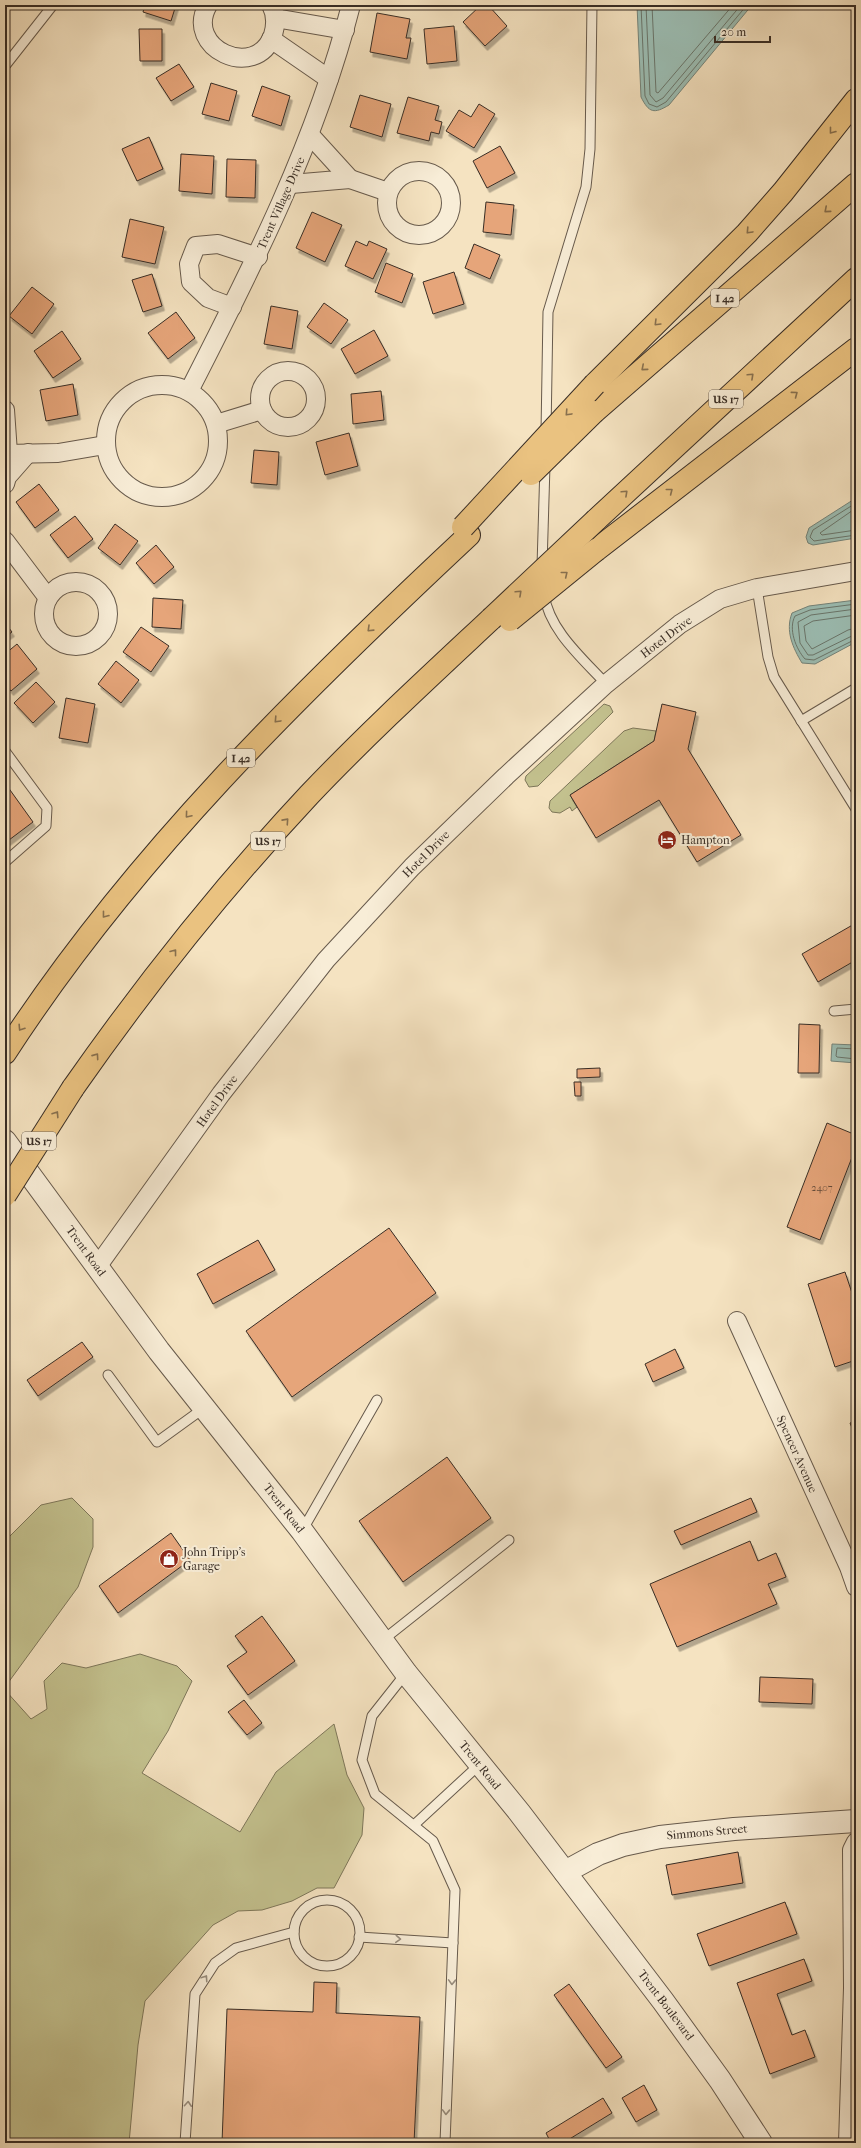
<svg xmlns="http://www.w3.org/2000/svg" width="861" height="2148" viewBox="0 0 861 2148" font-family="'IM FELL French Canon',serif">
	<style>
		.green { fill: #c3c18e; stroke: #7e775a }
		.water { fill: #9cbeb4; stroke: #74847b }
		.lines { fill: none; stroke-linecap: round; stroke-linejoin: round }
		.shore { stroke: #6a766c; stroke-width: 1 }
		.building { fill: #e6a57a; stroke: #382d25; filter: url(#shadow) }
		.service-casing { stroke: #675a4c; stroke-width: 11 }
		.minor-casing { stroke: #675a4c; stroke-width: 20 }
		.tertiary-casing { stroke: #675a4c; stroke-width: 24 }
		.motorway-casing { stroke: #382d25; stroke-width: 24 }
		.service { stroke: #f8edd7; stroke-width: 9 }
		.minor { stroke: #f8edd7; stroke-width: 18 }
		.tertiary { stroke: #f8edd7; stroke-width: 22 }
		.motorway { stroke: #eac280; stroke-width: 22 }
		.motorway-bridge-casing { stroke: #382d25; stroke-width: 24; stroke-linecap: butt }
		.motorway-bridge { stroke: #eac280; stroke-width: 22 }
		.oneway { stroke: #88704e }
		.oneway2 { stroke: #988d7e }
		.labels { text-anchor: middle; stroke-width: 4; stroke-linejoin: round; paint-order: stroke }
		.number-label { font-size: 10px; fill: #644b3a }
		.shield { fill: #f8edd7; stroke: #72675a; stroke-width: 1 }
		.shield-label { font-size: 11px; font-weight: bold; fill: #382d25 }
		.street-label { font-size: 12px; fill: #382d25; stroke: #f8edd7 }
		.poi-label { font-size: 12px; fill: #382d25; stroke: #f8edd7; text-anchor: start }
	</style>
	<defs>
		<filter id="shadow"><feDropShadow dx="2.5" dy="4.5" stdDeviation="0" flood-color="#0004"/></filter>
	</defs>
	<rect width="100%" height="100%" fill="#f5e3c1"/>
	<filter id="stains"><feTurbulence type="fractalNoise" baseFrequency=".005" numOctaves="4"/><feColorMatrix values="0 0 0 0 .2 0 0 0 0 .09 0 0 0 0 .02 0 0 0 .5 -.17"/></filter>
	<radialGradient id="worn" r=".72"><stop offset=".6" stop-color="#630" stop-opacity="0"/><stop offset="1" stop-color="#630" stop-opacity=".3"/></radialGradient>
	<!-- green -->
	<g class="green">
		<path d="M 604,704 L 610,706 L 613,712 L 538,786 L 529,787 L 525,780 L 526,776 Z"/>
		<path d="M 633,728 L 656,731 L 654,741 L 570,795 L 577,807 L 572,811 L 570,807 L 560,813 L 552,812 L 549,808 L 550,801 L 624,731 Z"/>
		<path d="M 72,1498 L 93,1519 L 93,1547 L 78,1587 L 5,1687 L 5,1541 L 41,1505 Z"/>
		<path d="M 140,1654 L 177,1666 L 192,1681 L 168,1731 L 142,1773 L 240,1832 L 276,1772 L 334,1724 L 347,1775 L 364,1808 L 362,1835 L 334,1888 L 317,1888 L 292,1901 L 262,1910 L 238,1911 L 213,1925 L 145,2001 L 138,2045 L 129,2143 L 5,2143 L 5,1690 L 31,1719 L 47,1709 L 44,1681 L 62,1663 L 86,1668 Z"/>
	</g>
	<!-- water -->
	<g class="water">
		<path d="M 637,5 L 752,5 L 669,105 C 654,114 649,113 641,97 Z"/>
		<path d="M 856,498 L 856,538 L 813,545 L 808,543 L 806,537 L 809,528 Z"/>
		<path d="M 856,600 L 856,642 L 815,664 L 802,663 C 793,648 785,631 792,613 L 809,606 Z"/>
		<path d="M 832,1044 L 856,1045 L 856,1063 L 831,1061 Z"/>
	</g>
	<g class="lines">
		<!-- shore -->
		<g class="shore">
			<path d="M 641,5 L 645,96 L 649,104 L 657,107 L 666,102 L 747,5"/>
			<path d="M 646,5 L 650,95 L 656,102 L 663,98 L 741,5"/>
			<path d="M 652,5 L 656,92 L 658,93 L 733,5"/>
			<path d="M 856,503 L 813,530 L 810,537 L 814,541 L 856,535"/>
			<path d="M 856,508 L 820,533 L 822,535 L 856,530"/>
			<path d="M 856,604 L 810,610 L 795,616 C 788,629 796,649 805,659 L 814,660 L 856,639"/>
			<path d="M 856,609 L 811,615 L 798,622 L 800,643 L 808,655 L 813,655 L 856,634"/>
			<path d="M 856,615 L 813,621 L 804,626 L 806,641 L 812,649 L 848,630 L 856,628"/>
			<path d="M 856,1049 L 837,1048 L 836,1056 L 837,1057 L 856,1059"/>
		</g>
	</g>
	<!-- building -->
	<g class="building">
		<path d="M 145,5 L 176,5 L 171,21 L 143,12 Z"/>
		<path d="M 481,5 L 488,5 L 507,26 L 485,46 L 463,22 Z"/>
		<path d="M 377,13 L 410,19 L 406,38 L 411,38 L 407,59 L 370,52 Z"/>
		<path d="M 454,26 L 457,61 L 427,64 L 424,29 Z"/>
		<path d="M 139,29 L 162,29 L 162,61 L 140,61 Z"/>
		<path d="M 179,64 L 194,87 L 171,101 L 156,78 Z"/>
		<path d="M 211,83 L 237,91 L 229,121 L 202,114 Z"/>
		<path d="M 262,86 L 290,96 L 281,126 L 252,116 Z"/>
		<path d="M 360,95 L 391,104 L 382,137 L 350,127 Z"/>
		<path d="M 408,97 L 439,106 L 435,120 L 442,122 L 439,134 L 431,132 L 429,141 L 397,133 Z"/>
		<path d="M 479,104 L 495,114 L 474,148 L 446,131 L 459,110 L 471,117 Z"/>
		<path d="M 149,137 L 163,169 L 137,181 L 122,149 Z"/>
		<path d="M 500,146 L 515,173 L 487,188 L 473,161 Z"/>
		<path d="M 181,154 L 214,156 L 212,194 L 179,191 Z"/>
		<path d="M 227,159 L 256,160 L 255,198 L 226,197 Z"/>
		<path d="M 486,202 L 514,205 L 511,235 L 483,232 Z"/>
		<path d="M 312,212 L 342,225 L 325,262 L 296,248 Z"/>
		<path d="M 130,219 L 164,227 L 155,264 L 122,257 Z"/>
		<path d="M 356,241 L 367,246 L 369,241 L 387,249 L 373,279 L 345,266 Z"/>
		<path d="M 474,244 L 500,255 L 490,279 L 465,268 Z"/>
		<path d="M 386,263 L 413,274 L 402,303 L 375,292 Z"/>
		<path d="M 454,272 L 464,304 L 433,314 L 423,282 Z"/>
		<path d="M 152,274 L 162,306 L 143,312 L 132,280 Z"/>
		<path d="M 32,287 L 54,304 L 32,334 L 9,316 Z"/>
		<path d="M 324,303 L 348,320 L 331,344 L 307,327 Z"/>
		<path d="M 271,306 L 298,311 L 292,349 L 264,344 Z"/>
		<path d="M 176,312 L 195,338 L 168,359 L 148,333 Z"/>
		<path d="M 374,330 L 388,356 L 355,374 L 341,349 Z"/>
		<path d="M 62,331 L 81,359 L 53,378 L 34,351 Z"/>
		<path d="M 73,384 L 78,415 L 46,421 L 40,390 Z"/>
		<path d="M 381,391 L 384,420 L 353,424 L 351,394 Z"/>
		<path d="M 349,433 L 358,466 L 325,475 L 316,442 Z"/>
		<path d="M 254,450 L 279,452 L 277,485 L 251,483 Z"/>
		<path d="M 39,484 L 59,510 L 35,528 L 16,502 Z"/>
		<path d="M 75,516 L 93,539 L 68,558 L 50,535 Z"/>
		<path d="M 115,524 L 138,541 L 120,565 L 98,548 Z"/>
		<path d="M 156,545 L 174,567 L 154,584 L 136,563 Z"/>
		<path d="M 153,598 L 183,600 L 181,629 L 152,627 Z"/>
		<path d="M 5,623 L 12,632 L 5,637 Z"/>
		<path d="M 141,627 L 169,646 L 151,672 L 123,652 Z"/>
		<path d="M 17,644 L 37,669 L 11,691 L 5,684 L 5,654 Z"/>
		<path d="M 116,661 L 139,680 L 121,703 L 98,684 Z"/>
		<path d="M 36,682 L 55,702 L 33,723 L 14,703 Z"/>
		<path d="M 66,698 L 95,704 L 88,743 L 59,738 Z"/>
		<path d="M 662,704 L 696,712 L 688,749 L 741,835 L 697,862 L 659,800 L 596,838 L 570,795 L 654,741 Z"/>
		<path d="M 5,783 L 33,822 L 5,843 Z"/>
		<path d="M 856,923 L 856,960 L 818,982 L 802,954 Z"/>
		<path d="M 799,1024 L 820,1025 L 819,1073 L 798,1073 Z"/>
		<path d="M 600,1068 L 600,1077 L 577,1078 L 577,1069 Z"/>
		<path d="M 574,1082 L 581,1082 L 581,1096 L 575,1096 Z"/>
		<path d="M 827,1123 L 856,1135 L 856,1147 L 820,1240 L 787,1227 Z"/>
		<path d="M 389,1228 L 436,1293 L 292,1397 L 246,1331 Z"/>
		<path d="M 258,1240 L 275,1270 L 213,1304 L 197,1274 Z"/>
		<path d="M 845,1272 L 856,1305 L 856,1360 L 835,1367 L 808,1284 Z"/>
		<path d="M 82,1342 L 93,1357 L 38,1396 L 27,1380 Z"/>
		<path d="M 675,1349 L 684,1368 L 653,1382 L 645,1364 Z"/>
		<path d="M 856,1421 L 856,1438 L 850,1423 Z"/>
		<path d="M 447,1457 L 491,1518 L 403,1582 L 359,1521 Z"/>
		<path d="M 751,1498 L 757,1512 L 681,1545 L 674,1531 Z"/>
		<path d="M 171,1533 L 190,1560 L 118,1613 L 99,1586 Z"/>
		<path d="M 750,1541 L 758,1561 L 776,1553 L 786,1577 L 768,1584 L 777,1604 L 677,1647 L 650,1584 Z"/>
		<path d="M 262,1616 L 295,1661 L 248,1695 L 227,1666 L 247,1652 L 235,1636 Z"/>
		<path d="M 760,1677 L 813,1679 L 812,1704 L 759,1702 Z"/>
		<path d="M 244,1700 L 262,1723 L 247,1735 L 228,1712 Z"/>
		<path d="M 738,1852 L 743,1883 L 672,1895 L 666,1865 Z"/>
		<path d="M 785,1902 L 797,1934 L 709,1966 L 697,1934 Z"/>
		<path d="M 804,1959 L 812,1981 L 777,1994 L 792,2035 L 805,2030 L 815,2057 L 770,2074 L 737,1983 Z"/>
		<path d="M 314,1982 L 337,1983 L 336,2013 L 420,2017 L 414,2143 L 222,2143 L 227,2009 L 313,2012 Z"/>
		<path d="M 569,1984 L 622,2057 L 606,2068 L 554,1995 Z"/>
		<path d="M 644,2085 L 657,2110 L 636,2122 L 622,2098 Z"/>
		<path d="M 603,2098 L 612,2113 L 563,2143 L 551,2143 L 546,2133 Z"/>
	</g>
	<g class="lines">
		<!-- service casing -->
		<g class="service-casing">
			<g id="service">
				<path d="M 5,66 L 53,5"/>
				<path d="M 546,432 L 548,312 L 586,187 L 590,149 L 592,5"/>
				<path d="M 542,566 L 545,465"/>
				<path d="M 757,588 L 768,657 L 774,677 L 856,809"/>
				<path d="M 544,594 C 549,630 582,658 606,684"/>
				<path d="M 801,721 L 856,688"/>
				<path d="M 5,751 L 47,808 L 46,826 L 5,862"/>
				<path d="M 834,1011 L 856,1009"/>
				<path d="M 108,1375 L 157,1442 L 204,1408"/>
				<path d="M 302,1531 L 377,1400"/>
				<path d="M 383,1640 L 509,1540"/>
				<path d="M 406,1673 L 372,1716 L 362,1760 L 375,1794 L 433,1841 L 455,1890 L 445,2143"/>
				<path d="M 414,1825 L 479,1765"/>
				<circle cx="327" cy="1933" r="33"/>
				<path d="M 359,1937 L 453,1943"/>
				<path d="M 185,2143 L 195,1994 L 215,1963 L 236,1948 L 294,1932"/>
			</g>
		</g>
		<!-- minor casing -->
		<g class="minor-casing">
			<g id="minor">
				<path d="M 208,5 C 183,48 256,82 273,35 C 276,25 276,14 271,5"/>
				<path d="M 275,18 L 345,30"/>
				<path d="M 271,39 L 329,79"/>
				<circle cx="419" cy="203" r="32"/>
				<path d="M 350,179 L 388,192"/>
				<path d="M 291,184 L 350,179 L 310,135"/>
				<path d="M 232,307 L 208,298 L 191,282 L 189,264 L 196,246 L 218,244 L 258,257"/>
				<circle cx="288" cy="399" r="28"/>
				<circle cx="162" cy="441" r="56"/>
				<path d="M 189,391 C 253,266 316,142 351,5"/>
				<path d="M 5,410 L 8,453"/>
				<path d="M 216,424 L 262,410"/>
				<path d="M 5,454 L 58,453 L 105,445"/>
				<path d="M 5,484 L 7,477 L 28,453"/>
				<path d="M 5,541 L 48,598"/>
				<circle cx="76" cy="614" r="32"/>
				<path d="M 97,1267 L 221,1094 L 326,960 L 412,867 L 506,776 L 606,684 L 680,624 L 720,599 L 757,588 L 856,571"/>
				<path d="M 737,1321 L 849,1567 L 856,1587"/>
				<path d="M 848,2143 L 853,1988 L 852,1850 L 856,1842"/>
			</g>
		</g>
		<!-- tertiary casing -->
		<g class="tertiary-casing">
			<g id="tertiary">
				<path d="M 5,1141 L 159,1351 L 302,1531 L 406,1673 L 519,1812 L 663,2001 L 720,2080 L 761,2143"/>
				<path d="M 565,1872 L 598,1854 L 623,1845 L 660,1837 L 734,1829 L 856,1821"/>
			</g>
		</g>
		<!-- motorway casing -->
		<g class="motorway-casing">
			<g id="motorway">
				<path d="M 595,384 L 747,233 L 783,192 L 856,100"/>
				<path d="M 594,412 L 856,184"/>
				<path d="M 596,520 L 856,279"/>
				<path d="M 596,550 L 856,349"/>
				<path d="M 5,1053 C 132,857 299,694 469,535"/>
				<path d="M 73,1088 C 145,985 223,887 309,795 C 367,734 429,677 491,619"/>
			</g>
		</g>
		<!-- service -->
		<use href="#service" class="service"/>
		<!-- minor -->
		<use href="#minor" class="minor"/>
		<!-- tertiary -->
		<use href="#tertiary" class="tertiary"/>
		<!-- motorway -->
		<use href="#motorway" class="motorway"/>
		<!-- motorway-bridge casing -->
		<g class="motorway-bridge-casing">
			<g id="motorway-bridge">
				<path d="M 531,474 L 594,412"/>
				<path d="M 463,527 L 595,384"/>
				<path d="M 491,619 L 596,520"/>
				<path d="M 510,620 L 596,550"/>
				<path d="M 5,1195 L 73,1088"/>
			</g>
		</g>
		<!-- motorway-bridge -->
		<use href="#motorway-bridge" class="motorway-bridge"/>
	</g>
	<!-- one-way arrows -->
	<defs><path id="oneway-chevron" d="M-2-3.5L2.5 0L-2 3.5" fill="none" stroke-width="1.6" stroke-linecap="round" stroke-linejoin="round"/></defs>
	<g class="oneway">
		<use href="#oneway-chevron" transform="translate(832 131) rotate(128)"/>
		<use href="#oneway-chevron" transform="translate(827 210) rotate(139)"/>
		<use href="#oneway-chevron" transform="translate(749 231) rotate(133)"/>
		<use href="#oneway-chevron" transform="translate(657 323) rotate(135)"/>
		<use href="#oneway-chevron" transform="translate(644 368) rotate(139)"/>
		<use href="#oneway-chevron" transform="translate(751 376) rotate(-43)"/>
		<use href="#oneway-chevron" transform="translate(795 394) rotate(-37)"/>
		<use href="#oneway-chevron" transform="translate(568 413) rotate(133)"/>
		<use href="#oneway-chevron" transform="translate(670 491) rotate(-38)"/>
		<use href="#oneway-chevron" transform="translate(625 493) rotate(-43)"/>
		<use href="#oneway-chevron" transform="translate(565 574) rotate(-39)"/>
		<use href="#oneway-chevron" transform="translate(519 593) rotate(-43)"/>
		<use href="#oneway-chevron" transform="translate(370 629) rotate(136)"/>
		<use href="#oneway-chevron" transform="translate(277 720) rotate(133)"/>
		<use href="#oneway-chevron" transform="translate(188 815) rotate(130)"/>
		<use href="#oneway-chevron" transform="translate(286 821) rotate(-48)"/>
		<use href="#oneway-chevron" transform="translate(105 915) rotate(128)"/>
		<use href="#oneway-chevron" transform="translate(174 952) rotate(-52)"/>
		<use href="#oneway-chevron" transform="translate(21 1028) rotate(123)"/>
		<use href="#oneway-chevron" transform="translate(96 1056) rotate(-55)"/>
		<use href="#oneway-chevron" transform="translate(56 1114) rotate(-57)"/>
	</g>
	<g class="oneway2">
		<use href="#oneway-chevron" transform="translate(398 1939) rotate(4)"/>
		<use href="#oneway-chevron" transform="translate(205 1978) rotate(-56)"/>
		<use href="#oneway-chevron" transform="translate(452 1982) rotate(92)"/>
		<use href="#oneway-chevron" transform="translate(188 2104) rotate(-86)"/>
		<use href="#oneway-chevron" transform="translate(446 2112) rotate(92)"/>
	</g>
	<!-- icons -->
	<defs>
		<g id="hotel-disc" transform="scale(1)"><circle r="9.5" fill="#8f2418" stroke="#f8edd7"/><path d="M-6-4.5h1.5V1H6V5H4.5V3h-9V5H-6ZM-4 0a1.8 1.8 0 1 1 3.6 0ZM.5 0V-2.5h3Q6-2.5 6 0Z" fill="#fff"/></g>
		<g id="shop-disc" transform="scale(1)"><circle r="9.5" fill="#8f2418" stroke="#f8edd7"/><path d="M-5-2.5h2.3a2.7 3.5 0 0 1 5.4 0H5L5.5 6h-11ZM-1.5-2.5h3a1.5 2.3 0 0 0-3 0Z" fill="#fff"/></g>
	</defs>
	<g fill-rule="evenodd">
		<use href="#hotel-disc" x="667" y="840"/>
		<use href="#shop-disc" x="169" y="1559"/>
	</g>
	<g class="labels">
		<!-- number labels -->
		<g class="number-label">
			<text x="822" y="1191">2407</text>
		</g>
		<!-- shield labels -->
		<g class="shield">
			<rect x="711" y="289" width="28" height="18" rx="3"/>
			<rect x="709" y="390" width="34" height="18" rx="3"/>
			<rect x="227" y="749" width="28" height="18" rx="3"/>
			<rect x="251" y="832" width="34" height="18" rx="3"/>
			<rect x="22" y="1132" width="34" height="18" rx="3"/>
		</g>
		<g class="shield-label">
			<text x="725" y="302">I 42</text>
			<text x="726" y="403">US 17</text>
			<text x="241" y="762">I 42</text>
			<text x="268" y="845">US 17</text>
			<text x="39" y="1145">US 17</text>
		</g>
		<!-- street labels -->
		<g class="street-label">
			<text transform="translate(281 203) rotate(-66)" y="4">Trent Village Drive</text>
			<text transform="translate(666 637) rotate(-37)" y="4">Hotel Drive</text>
			<text transform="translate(426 854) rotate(-45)" y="4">Hotel Drive</text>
			<text transform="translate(217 1101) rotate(-54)" y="4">Hotel Drive</text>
			<text transform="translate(86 1251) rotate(54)" y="4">Trent Road</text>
			<text transform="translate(797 1454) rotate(66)" y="4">Spencer Avenue</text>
			<text transform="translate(284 1508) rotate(52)" y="4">Trent Road</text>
			<text transform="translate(480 1765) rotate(51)" y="4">Trent Road</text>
			<text transform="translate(707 1832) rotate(-5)" y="4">Simmons Street</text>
			<text transform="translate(666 2005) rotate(53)" y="4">Trent Boulevard</text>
		</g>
		<!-- poi labels -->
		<g class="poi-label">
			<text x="681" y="844">Hampton</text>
			<text x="183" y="1556">John Tripp's<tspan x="183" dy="14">Garage</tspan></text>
		</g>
	</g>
	<!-- margin -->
	<rect width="861" height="2148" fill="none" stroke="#f5e3c1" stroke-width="20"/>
	<rect x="6" y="6" width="849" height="2136" fill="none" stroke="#382d25" stroke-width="2"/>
	<rect x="10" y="10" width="841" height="2128" fill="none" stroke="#382d25"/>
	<!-- scale -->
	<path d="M715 36v6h55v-6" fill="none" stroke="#382d25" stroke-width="2"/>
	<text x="721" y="36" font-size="12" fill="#382d25" stroke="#f8edd7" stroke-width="3" paint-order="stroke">20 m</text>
	<rect width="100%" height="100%" filter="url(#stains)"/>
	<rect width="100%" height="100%" fill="url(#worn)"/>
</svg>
